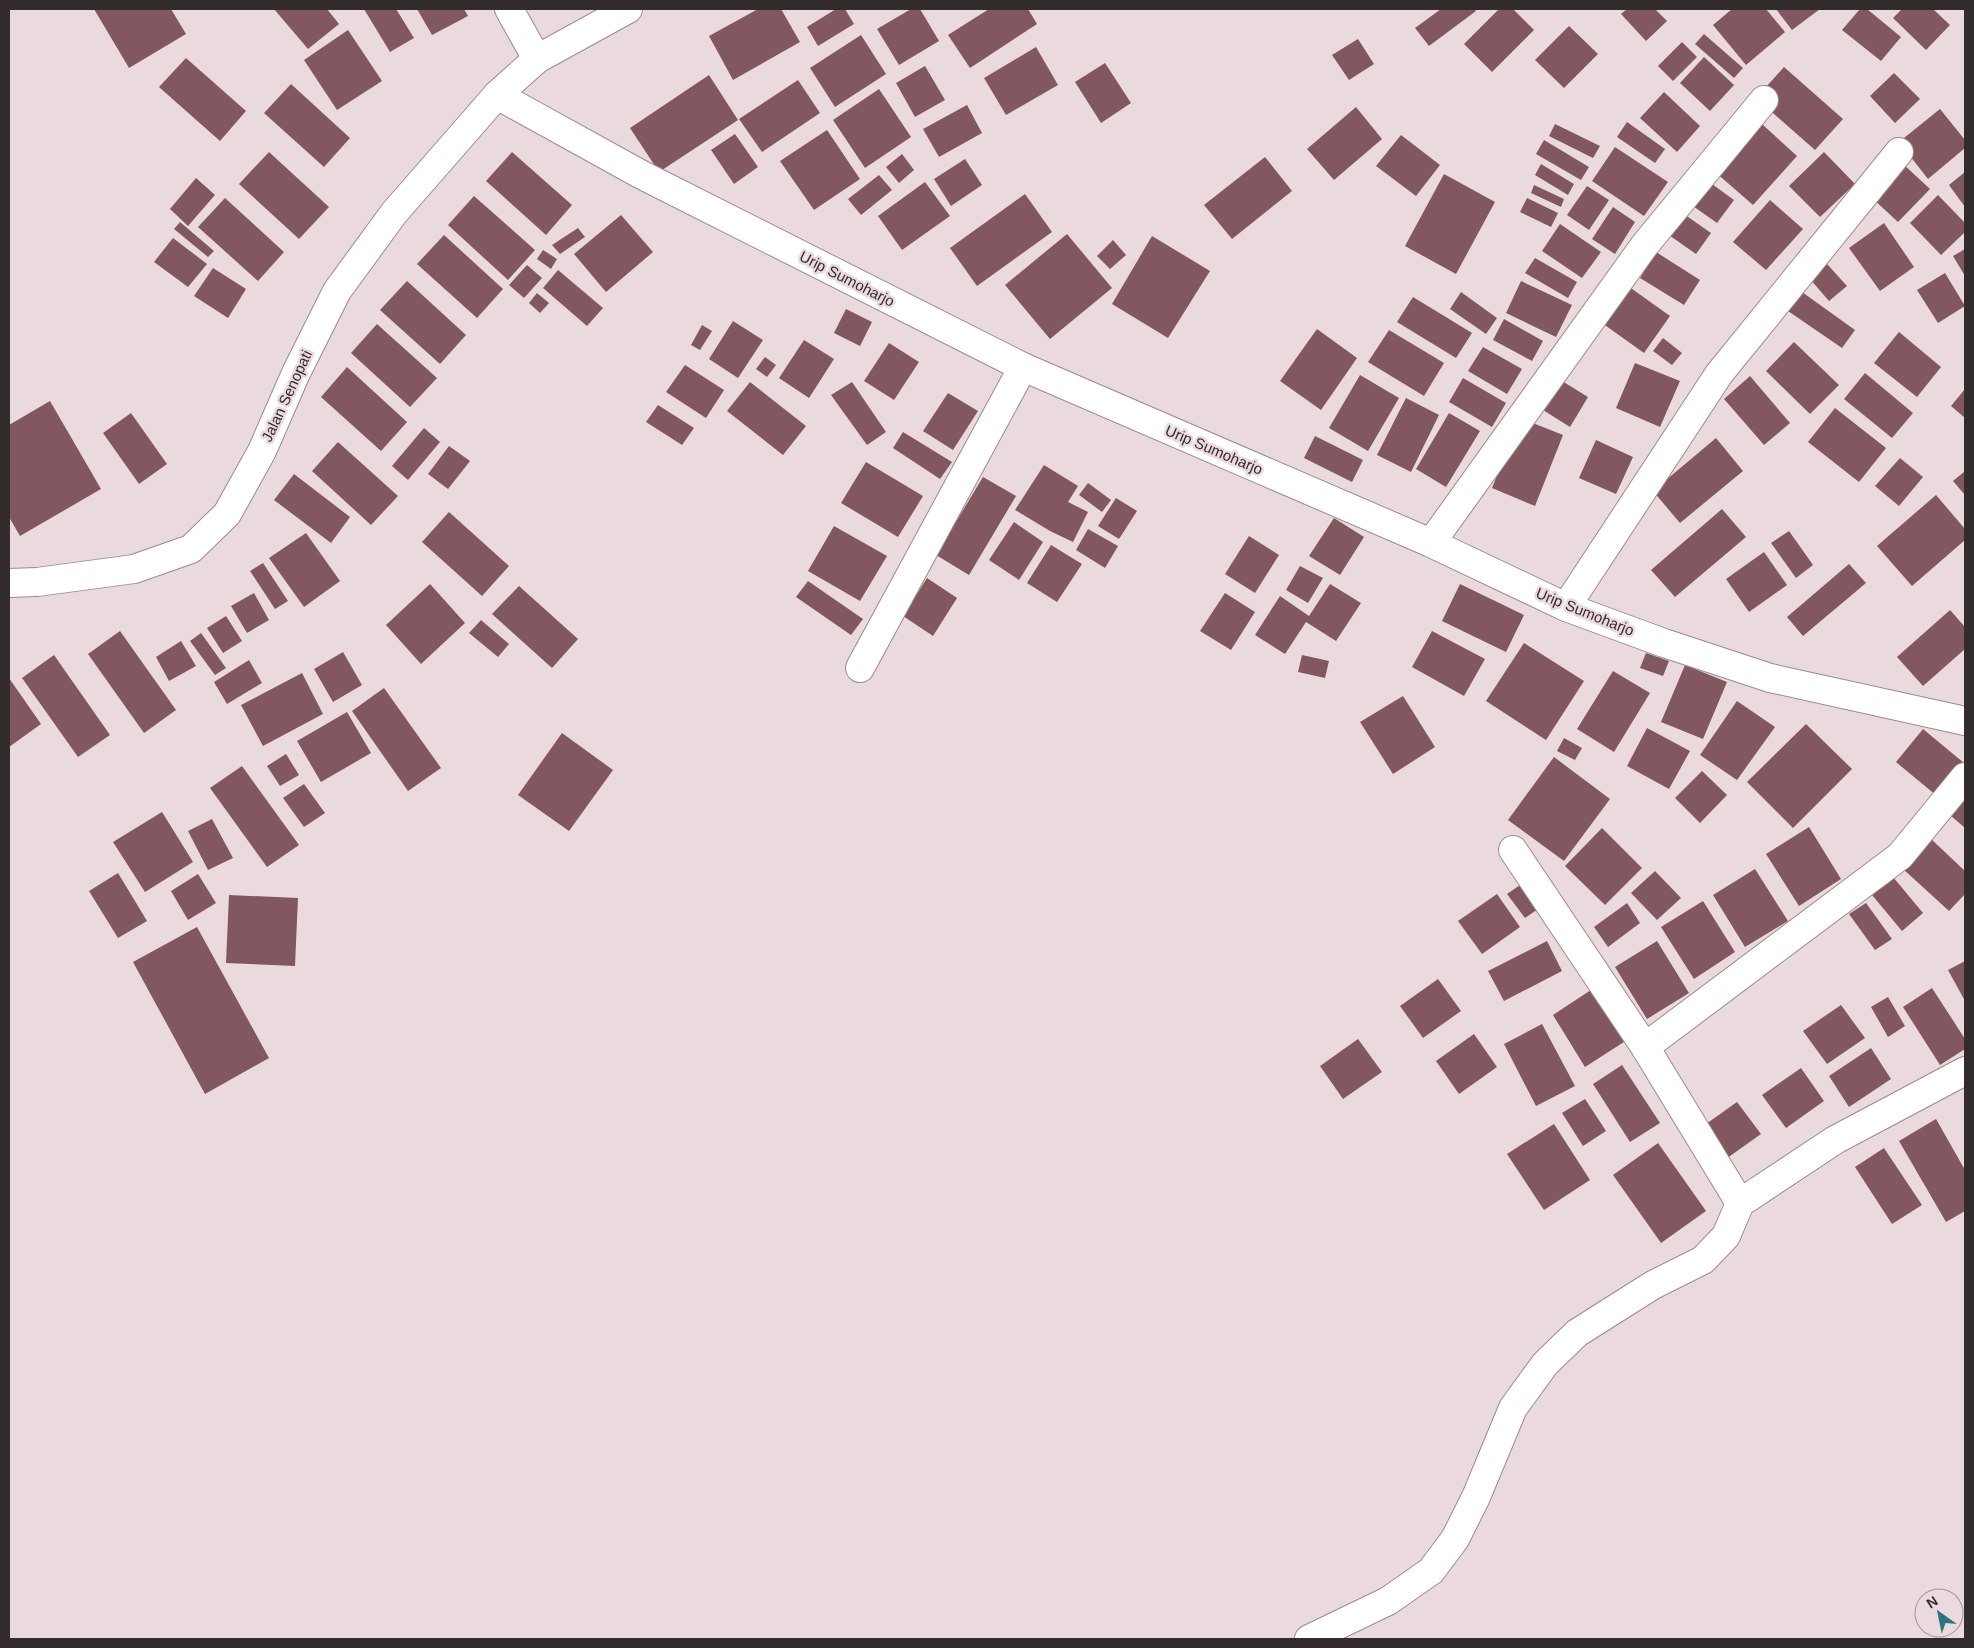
<svg xmlns="http://www.w3.org/2000/svg" width="1974" height="1648" viewBox="0 0 1974 1648" font-family="Arial,sans-serif">
	<style>
		.building { fill: #815760 }
		.lines { fill: none; stroke-linecap: round; stroke-linejoin: round }
		.street-casing { stroke: #9a8b8d; stroke-width: 30 }
		.street { stroke: #fff; stroke-width: 28 }
		.labels { text-anchor: middle; stroke-width: 5; stroke-linejoin: round; paint-order: stroke }
		.street-label { font-size: 15px; fill: #322c2d; stroke: #ebdadd }
	</style>
	<rect width="100%" height="100%" fill="#ebdadd"/>
	<!-- building -->
	<g class="building">
		<path d="M 94,9 L 171,9 L 186,34 L 129,68 Z"/>
		<path d="M 274,9 L 327,9 L 339,24 L 308,49 Z"/>
		<path d="M 364,9 L 396,9 L 414,38 L 390,52 Z"/>
		<path d="M 417,9 L 464,9 L 468,16 L 432,35 Z"/>
		<path d="M 758,9 L 781,9 L 800,42 L 733,80 L 709,36 Z"/>
		<path d="M 836,9 L 845,9 L 854,24 L 818,46 L 807,27 Z"/>
		<path d="M 911,9 L 920,9 L 939,41 L 899,65 L 877,29 Z"/>
		<path d="M 989,9 L 1028,9 L 1037,24 L 970,68 L 948,35 Z"/>
		<path d="M 1441,9 L 1474,9 L 1476,11 L 1429,46 L 1415,28 Z"/>
		<path d="M 1499,9 L 1513,9 L 1534,30 L 1492,72 L 1464,44 Z"/>
		<path d="M 1627,9 L 1655,9 L 1667,21 L 1646,41 L 1621,14 Z"/>
		<path d="M 1732,9 L 1766,9 L 1785,32 L 1746,65 L 1713,25 Z"/>
		<path d="M 1776,9 L 1820,9 L 1792,30 Z"/>
		<path d="M 1860,9 L 1867,9 L 1901,37 L 1881,61 L 1842,30 Z"/>
		<path d="M 1902,9 L 1933,9 L 1950,25 L 1926,50 L 1893,18 Z"/>
		<path d="M 1569,26 L 1598,54 L 1564,88 L 1535,60 Z"/>
		<path d="M 348,30 L 382,81 L 337,110 L 304,60 Z"/>
		<path d="M 1704,34 L 1743,68 L 1734,78 L 1695,44 Z"/>
		<path d="M 861,35 L 886,74 L 835,107 L 810,68 Z"/>
		<path d="M 1358,39 L 1374,64 L 1349,80 L 1332,55 Z"/>
		<path d="M 1682,42 L 1697,57 L 1673,81 L 1658,66 Z"/>
		<path d="M 1036,47 L 1058,85 L 1006,115 L 984,78 Z"/>
		<path d="M 1704,57 L 1734,85 L 1710,111 L 1680,83 Z"/>
		<path d="M 186,58 L 246,111 L 220,141 L 159,87 Z"/>
		<path d="M 1105,63 L 1131,103 L 1101,123 L 1075,82 Z"/>
		<path d="M 925,66 L 945,100 L 915,117 L 896,83 Z"/>
		<path d="M 1784,67 L 1843,119 L 1815,150 L 1756,98 Z"/>
		<path d="M 1894,73 L 1920,99 L 1895,123 L 1870,96 Z"/>
		<path d="M 709,75 L 738,120 L 659,172 L 630,128 Z"/>
		<path d="M 798,80 L 820,113 L 762,152 L 739,119 Z"/>
		<path d="M 291,84 L 350,138 L 324,167 L 264,113 Z"/>
		<path d="M 879,89 L 911,137 L 865,168 L 833,120 Z"/>
		<path d="M 1664,92 L 1700,126 L 1677,152 L 1640,118 Z"/>
		<path d="M 967,105 L 982,133 L 939,157 L 923,129 Z"/>
		<path d="M 1356,107 L 1382,139 L 1334,180 L 1307,149 Z"/>
		<path d="M 1940,109 L 1965,140 L 1965,148 L 1928,179 L 1899,142 Z"/>
		<path d="M 1751,114 L 1797,156 L 1753,205 L 1706,164 Z"/>
		<path d="M 1627,122 L 1665,149 L 1655,163 L 1617,137 Z"/>
		<path d="M 1555,124 L 1600,146 L 1593,158 L 1549,136 Z"/>
		<path d="M 827,130 L 860,179 L 814,210 L 780,161 Z"/>
		<path d="M 735,134 L 758,167 L 734,184 L 711,150 Z"/>
		<path d="M 1401,135 L 1440,165 L 1416,196 L 1376,166 Z"/>
		<path d="M 1544,140 L 1589,167 L 1581,180 L 1536,154 Z"/>
		<path d="M 1615,147 L 1668,182 L 1644,216 L 1592,181 Z"/>
		<path d="M 269,152 L 329,207 L 299,239 L 239,184 Z"/>
		<path d="M 512,152 L 572,205 L 546,235 L 486,181 Z"/>
		<path d="M 1824,152 L 1855,184 L 1820,217 L 1789,186 Z"/>
		<path d="M 902,154 L 914,170 L 899,183 L 886,167 Z"/>
		<path d="M 1265,157 L 1292,191 L 1232,239 L 1204,205 Z"/>
		<path d="M 965,159 L 982,185 L 951,206 L 934,179 Z"/>
		<path d="M 1902,163 L 1930,189 L 1898,222 L 1870,196 Z"/>
		<path d="M 1541,164 L 1574,184 L 1568,195 L 1535,175 Z"/>
		<path d="M 1965,172 L 1965,207 L 1949,185 Z"/>
		<path d="M 1444,174 L 1495,202 L 1456,274 L 1405,246 Z"/>
		<path d="M 879,175 L 892,190 L 861,215 L 848,199 Z"/>
		<path d="M 1701,176 L 1734,200 L 1717,223 L 1683,199 Z"/>
		<path d="M 196,178 L 215,195 L 188,226 L 170,209 Z"/>
		<path d="M 925,182 L 950,216 L 902,250 L 878,216 Z"/>
		<path d="M 1534,185 L 1564,199 L 1561,207 L 1531,193 Z"/>
		<path d="M 1587,186 L 1609,200 L 1589,230 L 1567,215 Z"/>
		<path d="M 1025,194 L 1052,232 L 977,286 L 950,248 Z"/>
		<path d="M 1938,195 L 1965,223 L 1965,232 L 1941,255 L 1910,223 Z"/>
		<path d="M 474,196 L 535,250 L 508,280 L 448,225 Z"/>
		<path d="M 225,198 L 284,252 L 258,281 L 198,227 Z"/>
		<path d="M 1527,198 L 1558,213 L 1551,227 L 1520,212 Z"/>
		<path d="M 1770,200 L 1803,229 L 1766,270 L 1733,242 Z"/>
		<path d="M 1671,205 L 1711,233 L 1696,254 L 1656,226 Z"/>
		<path d="M 1613,207 L 1635,222 L 1615,254 L 1592,239 Z"/>
		<path d="M 621,215 L 653,252 L 606,292 L 574,254 Z"/>
		<path d="M 180,222 L 214,251 L 208,257 L 174,229 Z"/>
		<path d="M 1884,223 L 1914,267 L 1880,291 L 1849,248 Z"/>
		<path d="M 1560,224 L 1601,252 L 1582,278 L 1542,251 Z"/>
		<path d="M 578,228 L 585,237 L 560,254 L 552,245 Z"/>
		<path d="M 1067,234 L 1112,288 L 1050,339 L 1005,285 Z"/>
		<path d="M 444,235 L 503,289 L 477,318 L 417,264 Z"/>
		<path d="M 1152,236 L 1210,271 L 1168,338 L 1112,304 Z"/>
		<path d="M 173,238 L 207,264 L 188,287 L 154,262 Z"/>
		<path d="M 1113,240 L 1126,255 L 1110,269 L 1097,256 Z"/>
		<path d="M 1965,249 L 1965,276 L 1953,256 Z"/>
		<path d="M 543,250 L 557,259 L 551,269 L 537,259 Z"/>
		<path d="M 1656,252 L 1700,280 L 1684,305 L 1640,278 Z"/>
		<path d="M 1535,258 L 1577,282 L 1568,298 L 1525,273 Z"/>
		<path d="M 1827,264 L 1847,286 L 1829,301 L 1810,279 Z"/>
		<path d="M 527,265 L 542,278 L 524,298 L 509,285 Z"/>
		<path d="M 213,268 L 246,289 L 228,318 L 194,296 Z"/>
		<path d="M 558,270 L 603,308 L 587,326 L 543,288 Z"/>
		<path d="M 1945,273 L 1965,306 L 1938,323 L 1917,290 Z"/>
		<path d="M 407,281 L 466,335 L 440,364 L 380,310 Z"/>
		<path d="M 1521,281 L 1572,305 L 1556,337 L 1506,313 Z"/>
		<path d="M 1621,281 L 1670,316 L 1644,353 L 1595,318 Z"/>
		<path d="M 1461,292 L 1497,318 L 1486,334 L 1450,309 Z"/>
		<path d="M 1802,292 L 1855,330 L 1842,348 L 1788,311 Z"/>
		<path d="M 537,293 L 549,303 L 540,313 L 529,303 Z"/>
		<path d="M 1413,297 L 1472,333 L 1456,358 L 1397,322 Z"/>
		<path d="M 846,309 L 872,322 L 860,346 L 834,333 Z"/>
		<path d="M 1504,319 L 1543,341 L 1532,361 L 1493,340 Z"/>
		<path d="M 733,321 L 763,340 L 738,378 L 709,359 Z"/>
		<path d="M 377,324 L 437,378 L 410,407 L 351,353 Z"/>
		<path d="M 702,325 L 712,331 L 700,350 L 691,345 Z"/>
		<path d="M 1317,329 L 1357,358 L 1321,410 L 1280,381 Z"/>
		<path d="M 1389,330 L 1444,363 L 1424,396 L 1368,362 Z"/>
		<path d="M 1899,332 L 1941,367 L 1917,397 L 1874,363 Z"/>
		<path d="M 1663,338 L 1682,353 L 1672,365 L 1653,351 Z"/>
		<path d="M 804,340 L 834,359 L 809,398 L 779,378 Z"/>
		<path d="M 1794,342 L 1839,385 L 1810,414 L 1766,371 Z"/>
		<path d="M 889,343 L 919,362 L 894,400 L 864,381 Z"/>
		<path d="M 1483,347 L 1522,369 L 1507,394 L 1468,371 Z"/>
		<path d="M 765,357 L 776,365 L 767,377 L 756,369 Z"/>
		<path d="M 1635,363 L 1680,381 L 1660,427 L 1616,408 Z"/>
		<path d="M 685,365 L 724,390 L 706,418 L 666,392 Z"/>
		<path d="M 347,367 L 407,422 L 381,451 L 321,397 Z"/>
		<path d="M 1865,373 L 1913,413 L 1892,438 L 1844,399 Z"/>
		<path d="M 1360,375 L 1399,398 L 1368,451 L 1329,428 Z"/>
		<path d="M 1554,376 L 1588,397 L 1570,427 L 1535,405 Z"/>
		<path d="M 1750,376 L 1790,423 L 1764,445 L 1724,399 Z"/>
		<path d="M 1463,378 L 1506,403 L 1492,427 L 1449,402 Z"/>
		<path d="M 750,382 L 806,426 L 783,455 L 727,411 Z"/>
		<path d="M 852,382 L 886,432 L 867,445 L 831,395 Z"/>
		<path d="M 1965,389 L 1965,418 L 1951,406 Z"/>
		<path d="M 948,393 L 978,411 L 953,450 L 923,431 Z"/>
		<path d="M 1406,398 L 1439,415 L 1411,472 L 1377,455 Z"/>
		<path d="M 50,401 L 101,489 L 20,536 L 9,517 L 9,425 Z"/>
		<path d="M 658,405 L 694,428 L 682,445 L 646,422 Z"/>
		<path d="M 1835,408 L 1886,448 L 1859,482 L 1808,442 Z"/>
		<path d="M 131,413 L 167,464 L 139,484 L 103,433 Z"/>
		<path d="M 1449,413 L 1480,431 L 1446,487 L 1416,469 Z"/>
		<path d="M 1520,418 L 1563,435 L 1535,506 L 1492,488 Z"/>
		<path d="M 424,428 L 440,442 L 408,480 L 392,466 Z"/>
		<path d="M 903,432 L 952,462 L 940,479 L 893,448 Z"/>
		<path d="M 1315,436 L 1363,460 L 1352,482 L 1304,458 Z"/>
		<path d="M 1716,438 L 1743,471 L 1680,523 L 1653,491 Z"/>
		<path d="M 1596,440 L 1633,457 L 1616,494 L 1579,478 Z"/>
		<path d="M 338,442 L 398,496 L 371,525 L 312,471 Z"/>
		<path d="M 449,446 L 470,461 L 448,489 L 428,474 Z"/>
		<path d="M 1900,458 L 1923,477 L 1899,506 L 1875,486 Z"/>
		<path d="M 866,462 L 923,496 L 898,537 L 841,503 Z"/>
		<path d="M 1044,465 L 1078,486 L 1068,502 L 1088,512 L 1073,542 L 1050,531 L 1015,510 Z"/>
		<path d="M 1965,471 L 1965,495 L 1953,481 Z"/>
		<path d="M 294,474 L 350,517 L 331,543 L 274,500 Z"/>
		<path d="M 983,477 L 1016,496 L 969,575 L 936,555 Z"/>
		<path d="M 1088,483 L 1111,500 L 1102,512 L 1079,495 Z"/>
		<path d="M 1936,495 L 1965,529 L 1965,540 L 1912,586 L 1877,546 Z"/>
		<path d="M 1116,498 L 1137,511 L 1119,539 L 1098,526 Z"/>
		<path d="M 1722,509 L 1746,537 L 1675,597 L 1651,570 Z"/>
		<path d="M 449,512 L 509,566 L 482,596 L 422,542 Z"/>
		<path d="M 1334,518 L 1364,537 L 1340,575 L 1309,556 Z"/>
		<path d="M 1014,522 L 1043,542 L 1019,580 L 989,560 Z"/>
		<path d="M 834,526 L 887,556 L 860,601 L 808,571 Z"/>
		<path d="M 1088,529 L 1118,546 L 1105,568 L 1076,550 Z"/>
		<path d="M 1789,531 L 1813,565 L 1796,578 L 1771,543 Z"/>
		<path d="M 306,533 L 340,581 L 304,607 L 269,558 Z"/>
		<path d="M 1249,536 L 1279,555 L 1255,593 L 1225,574 Z"/>
		<path d="M 1051,545 L 1082,564 L 1057,602 L 1027,583 Z"/>
		<path d="M 1764,552 L 1787,585 L 1749,612 L 1726,579 Z"/>
		<path d="M 263,563 L 288,601 L 275,609 L 250,571 Z"/>
		<path d="M 1849,564 L 1866,583 L 1803,636 L 1787,617 Z"/>
		<path d="M 1300,566 L 1323,578 L 1308,603 L 1286,590 Z"/>
		<path d="M 927,578 L 957,598 L 933,636 L 903,616 Z"/>
		<path d="M 808,581 L 863,619 L 851,635 L 796,597 Z"/>
		<path d="M 430,584 L 465,623 L 421,664 L 386,625 Z"/>
		<path d="M 1330,584 L 1361,603 L 1336,641 L 1306,622 L 1285,654 L 1255,635 L 1280,596 L 1309,616 Z"/>
		<path d="M 1460,584 L 1524,615 L 1506,652 L 1442,621 Z"/>
		<path d="M 519,586 L 578,639 L 552,668 L 492,614 Z"/>
		<path d="M 254,593 L 269,620 L 247,633 L 231,606 Z"/>
		<path d="M 1225,593 L 1255,612 L 1231,650 L 1200,631 Z"/>
		<path d="M 1950,610 L 1965,627 L 1965,649 L 1923,686 L 1897,657 Z"/>
		<path d="M 226,616 L 242,641 L 223,653 L 207,628 Z"/>
		<path d="M 481,620 L 509,644 L 498,657 L 469,633 Z"/>
		<path d="M 120,631 L 176,710 L 144,733 L 88,654 Z"/>
		<path d="M 1432,631 L 1485,659 L 1464,696 L 1412,667 Z"/>
		<path d="M 201,633 L 226,668 L 215,675 L 190,641 Z"/>
		<path d="M 181,641 L 196,666 L 169,681 L 156,657 Z"/>
		<path d="M 1524,643 L 1584,681 L 1546,740 L 1486,701 Z"/>
		<path d="M 343,652 L 362,685 L 333,702 L 314,669 Z"/>
		<path d="M 1646,653 L 1669,661 L 1663,676 L 1640,668 Z"/>
		<path d="M 54,655 L 110,735 L 78,757 L 22,678 Z"/>
		<path d="M 1302,655 L 1329,661 L 1325,678 L 1298,672 Z"/>
		<path d="M 249,660 L 262,683 L 227,704 L 214,682 Z"/>
		<path d="M 1685,665 L 1727,682 L 1703,739 L 1661,722 Z"/>
		<path d="M 1613,671 L 1650,693 L 1614,752 L 1577,729 Z"/>
		<path d="M 302,673 L 323,714 L 263,746 L 241,705 Z"/>
		<path d="M 9,678 L 41,724 L 9,747 Z"/>
		<path d="M 384,688 L 441,768 L 408,791 L 352,711 Z"/>
		<path d="M 1403,696 L 1435,747 L 1393,774 L 1360,722 Z"/>
		<path d="M 1737,701 L 1775,727 L 1737,780 L 1700,755 Z"/>
		<path d="M 347,712 L 371,753 L 321,782 L 297,741 Z"/>
		<path d="M 1806,724 L 1852,769 L 1793,828 L 1747,782 Z"/>
		<path d="M 1647,728 L 1690,751 L 1669,789 L 1627,766 Z"/>
		<path d="M 1923,729 L 1964,763 L 1937,796 L 1896,762 Z"/>
		<path d="M 562,733 L 613,770 L 569,831 L 518,795 Z"/>
		<path d="M 1564,738 L 1582,748 L 1575,760 L 1557,751 Z"/>
		<path d="M 286,754 L 299,775 L 280,786 L 267,766 Z"/>
		<path d="M 1554,757 L 1610,799 L 1564,861 L 1508,820 Z"/>
		<path d="M 242,766 L 299,845 L 267,867 L 210,788 Z"/>
		<path d="M 1702,771 L 1727,795 L 1700,823 L 1675,798 Z"/>
		<path d="M 1965,781 L 1965,828 L 1942,808 Z"/>
		<path d="M 304,784 L 325,813 L 304,827 L 283,798 Z"/>
		<path d="M 162,812 L 193,862 L 145,892 L 113,842 Z"/>
		<path d="M 212,819 L 233,858 L 208,870 L 188,831 Z"/>
		<path d="M 1809,827 L 1841,879 L 1799,906 L 1766,854 Z"/>
		<path d="M 1602,828 L 1642,868 L 1605,905 L 1565,866 Z"/>
		<path d="M 1930,838 L 1965,871 L 1965,894 L 1949,911 L 1902,868 Z"/>
		<path d="M 1755,869 L 1788,921 L 1745,947 L 1713,895 Z"/>
		<path d="M 1655,871 L 1681,898 L 1657,920 L 1631,893 Z"/>
		<path d="M 118,873 L 147,921 L 118,938 L 89,891 Z"/>
		<path d="M 198,874 L 216,903 L 188,920 L 171,891 Z"/>
		<path d="M 1893,877 L 1923,913 L 1902,931 L 1872,895 Z"/>
		<path d="M 1529,879 L 1547,903 L 1525,918 L 1507,894 Z"/>
		<path d="M 1497,894 L 1520,927 L 1482,954 L 1458,921 Z"/>
		<path d="M 229,895 L 298,898 L 295,966 L 226,963 Z"/>
		<path d="M 1703,901 L 1735,952 L 1694,979 L 1661,927 Z"/>
		<path d="M 1627,903 L 1640,923 L 1608,947 L 1594,927 Z"/>
		<path d="M 1866,903 L 1892,939 L 1875,950 L 1849,914 Z"/>
		<path d="M 197,927 L 269,1058 L 205,1094 L 133,962 Z"/>
		<path d="M 1547,941 L 1562,971 L 1504,1001 L 1488,971 Z"/>
		<path d="M 1657,941 L 1689,993 L 1647,1019 L 1615,967 Z"/>
		<path d="M 1965,961 L 1965,1001 L 1948,970 Z"/>
		<path d="M 1438,979 L 1461,1011 L 1423,1038 L 1400,1006 Z"/>
		<path d="M 1594,988 L 1627,1040 L 1585,1067 L 1553,1015 Z"/>
		<path d="M 1932,988 L 1965,1039 L 1965,1049 L 1940,1065 L 1903,1007 Z"/>
		<path d="M 1888,997 L 1905,1026 L 1888,1037 L 1871,1007 Z"/>
		<path d="M 1841,1005 L 1865,1038 L 1827,1064 L 1803,1031 Z"/>
		<path d="M 1542,1024 L 1575,1086 L 1536,1106 L 1504,1044 Z"/>
		<path d="M 1474,1034 L 1497,1067 L 1459,1094 L 1436,1061 Z"/>
		<path d="M 1358,1039 L 1382,1072 L 1343,1099 L 1320,1066 Z"/>
		<path d="M 1871,1048 L 1891,1079 L 1849,1107 L 1829,1076 Z"/>
		<path d="M 1622,1065 L 1660,1123 L 1630,1142 L 1593,1084 Z"/>
		<path d="M 1801,1068 L 1824,1101 L 1786,1128 L 1762,1095 Z"/>
		<path d="M 1585,1099 L 1606,1131 L 1583,1146 L 1562,1113 Z"/>
		<path d="M 1737,1102 L 1761,1134 L 1723,1161 L 1699,1129 Z"/>
		<path d="M 1936,1119 L 1965,1170 L 1965,1211 L 1946,1222 L 1899,1141 Z"/>
		<path d="M 1554,1124 L 1590,1180 L 1544,1210 L 1507,1154 Z"/>
		<path d="M 1658,1143 L 1706,1211 L 1661,1243 L 1613,1175 Z"/>
		<path d="M 1884,1148 L 1922,1205 L 1892,1224 L 1855,1167 Z"/>
	</g>
	<g class="lines">
		<!-- street casing -->
		<g class="street-casing">
			<g id="street">
				<path d="M 537,59 L 628,9"/>
				<path d="M 497,95 L 642,175 L 1023,367 L 1431,543 L 1566,607 L 1664,643 L 1770,678 L 1965,721"/>
				<path d="M 1431,543 L 1644,246 L 1764,100"/>
				<path d="M 9,583 L 37,582 L 134,569 L 191,549 L 227,514 L 262,451 L 296,373 L 337,291 L 394,213 L 497,95 L 537,59 L 509,9"/>
				<path d="M 1566,607 L 1719,374 L 1899,152"/>
				<path d="M 860,668 L 1023,367"/>
				<path d="M 1513,850 L 1645,1047 L 1740,1203"/>
				<path d="M 1645,1047 L 1900,856 L 1965,777"/>
				<path d="M 1309,1639 L 1388,1601 L 1431,1571 L 1455,1539 L 1476,1497 L 1513,1408 L 1545,1364 L 1577,1333 L 1653,1285 L 1703,1260 L 1726,1236 L 1740,1203 L 1835,1140 L 1965,1071"/>
			</g>
		</g>
		<!-- street -->
		<use href="#street" class="street"/>
	</g>
	<g class="labels">
		<!-- street labels -->
		<g class="street-label">
			<text transform="translate(847 279) rotate(27)" y="5">Urip Sumoharjo</text>
			<text transform="translate(287 396) rotate(-65)" y="5">Jalan Senopati</text>
			<text transform="translate(1214 450) rotate(23)" y="5">Urip Sumoharjo</text>
			<text transform="translate(1585 612) rotate(22)" y="5">Urip Sumoharjo</text>
		</g>
	</g>
	<!-- border -->
	<rect width="1974" height="1648" fill="none" stroke="#322c2d" stroke-width="20"/>
	<!-- north arrow -->
	<g transform="translate(1939 1613) rotate(327)"><circle r="24" fill="#ebdadd" stroke="#a19497"/>
	<path d="M0-4L9 19L0 12L-9 19Z" fill="#2d7281"/>
	<text y="-8" font-size="14" font-weight="bold" text-anchor="middle" fill="#322c2d">N</text>
	</g>
</svg>
